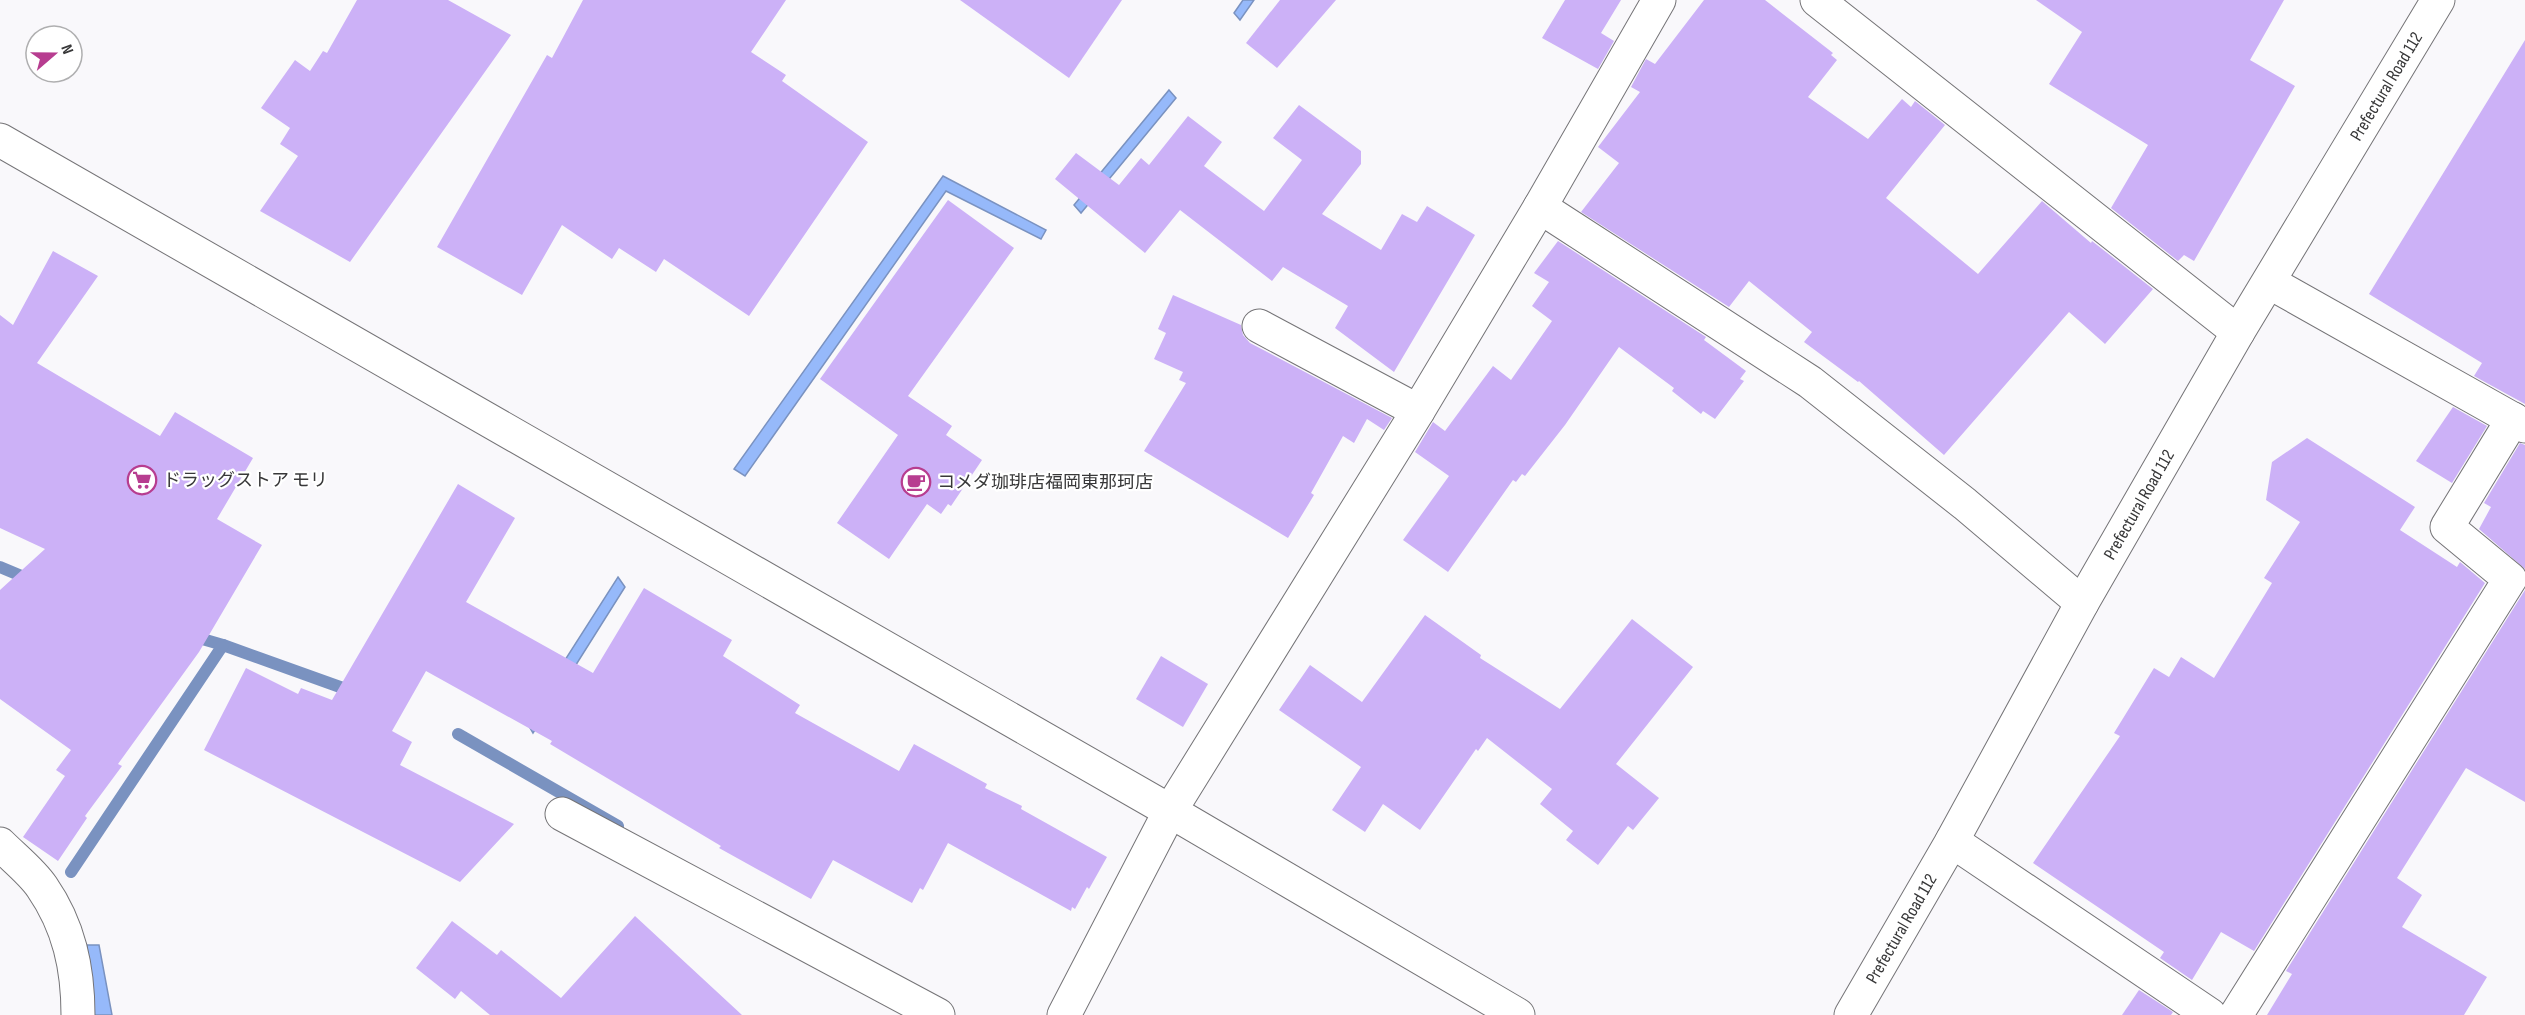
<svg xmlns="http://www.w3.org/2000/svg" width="2525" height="1015" viewBox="0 0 2525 1015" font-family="'Sofia Sans Condensed','Noto Sans JP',sans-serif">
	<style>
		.water { fill: #96b9fa; stroke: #7a92c0; stroke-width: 1.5 }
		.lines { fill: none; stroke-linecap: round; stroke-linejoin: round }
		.stream { stroke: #7a92c0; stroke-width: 12 }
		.building { fill: #ccb1f7 }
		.minor-casing { stroke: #757477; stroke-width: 35 }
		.major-casing { stroke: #757477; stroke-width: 35 }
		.minor { stroke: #fff; stroke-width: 33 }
		.major { stroke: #fff; stroke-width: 33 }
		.labels { text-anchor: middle; stroke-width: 4.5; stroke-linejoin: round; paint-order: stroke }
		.street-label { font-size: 18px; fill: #383839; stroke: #fff }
		.poi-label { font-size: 18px; fill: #383839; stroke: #fff; text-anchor: start }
	</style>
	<rect width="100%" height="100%" fill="#f9f8fb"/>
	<!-- water -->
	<g class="water">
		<path d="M 1243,0 L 1254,0 L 1240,20 L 1234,13 Z"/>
		<path d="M 1169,90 L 1176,98 L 1081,213 L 1074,205 Z"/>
		<path d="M 943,176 L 1046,230 L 1041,239 L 946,191 L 745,476 L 734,469 Z"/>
		<path d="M 618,577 L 625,587 L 533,733 L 526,721 Z"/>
		<path d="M 87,945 L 99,945 L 112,1015 L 92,1015 Z"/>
	</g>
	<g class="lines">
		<!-- stream -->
		<g class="stream">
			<path d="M 0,567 L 31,580"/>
			<path d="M 192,636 L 223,645 L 354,692"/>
			<path d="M 458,734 L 618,826"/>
			<path d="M 71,872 L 223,645"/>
		</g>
	</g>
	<!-- building -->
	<g class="building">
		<path d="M 357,0 L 448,0 L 511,35 L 350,262 L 260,211 L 298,156 L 280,144 L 290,128 L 261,108 L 295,60 L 310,71 L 323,51 L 327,53 Z"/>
		<path d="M 583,0 L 786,0 L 751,52 L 786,75 L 782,81 L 868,142 L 749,316 L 664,259 L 656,272 L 619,248 L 612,259 L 562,225 L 522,295 L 437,247 L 547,55 L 552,58 Z"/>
		<path d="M 960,0 L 1122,0 L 1069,78 Z"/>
		<path d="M 1280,0 L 1336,0 L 1277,68 L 1246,43 Z"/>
		<path d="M 1565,0 L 1621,0 L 1601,33 L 1614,41 L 1598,69 L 1542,38 Z"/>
		<path d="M 1704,0 L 1765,0 L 1833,53 L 1831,55 L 1837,60 L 1808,97 L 1868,139 L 1902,99 L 1911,107 L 1915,101 L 1945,125 L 1886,198 L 1978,274 L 2042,201 L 2091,243 L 2092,241 L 2153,289 L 2105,344 L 2069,312 L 1944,455 L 1859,381 L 1858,382 L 1804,342 L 1812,332 L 1749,281 L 1729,307 L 1581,212 L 1619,163 L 1598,147 L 1640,92 L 1631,87 L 1646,59 L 1655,64 Z"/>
		<path d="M 2036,0 L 2284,0 L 2250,60 L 2295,86 L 2194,261 L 2184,255 L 2178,261 L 2111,208 L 2148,145 L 2049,84 L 2082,32 Z"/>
		<path d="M 2525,40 L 2525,404 L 2474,376 L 2482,363 L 2369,294 Z"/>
		<path d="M 1299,105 L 1361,151 L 1361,164 L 1322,214 L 1381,250 L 1402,214 L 1417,222 L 1427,206 L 1475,235 L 1394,372 L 1335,328 L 1348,306 L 1283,267 L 1272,281 L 1180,210 L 1145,253 L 1055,179 L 1076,153 L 1119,185 L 1141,158 L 1149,165 L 1188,116 L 1222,142 L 1204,166 L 1264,211 L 1302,160 L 1273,138 Z"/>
		<path d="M 948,200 L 1014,248 L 908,396 L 952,426 L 946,435 L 982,460 L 951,506 L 948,504 L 941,514 L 927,504 L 889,559 L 837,523 L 898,435 L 820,379 Z"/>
		<path d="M 1558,241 L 1706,337 L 1704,340 L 1746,371 L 1740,379 L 1744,381 L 1715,419 L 1703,411 L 1701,414 L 1672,391 L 1674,388 L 1619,347 L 1565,425 L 1525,476 L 1522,474 L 1516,482 L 1513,480 L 1448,572 L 1403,540 L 1449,476 L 1415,452 L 1433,422 L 1445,431 L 1493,366 L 1511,380 L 1552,321 L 1532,306 L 1549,282 L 1534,273 Z"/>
		<path d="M 53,251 L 98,276 L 37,363 L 160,436 L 175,412 L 253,458 L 217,519 L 262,545 L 199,652 L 118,764 L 122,766 L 85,816 L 87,818 L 58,861 L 23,837 L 65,776 L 56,770 L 71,750 L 0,699 L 0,590 L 45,549 L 0,528 L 0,315 L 13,325 Z"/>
		<path d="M 1173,295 L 1241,325 L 1243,335 L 1250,343 L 1392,418 L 1384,430 L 1367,419 L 1354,443 L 1343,436 L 1311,493 L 1314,495 L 1288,538 L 1144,451 L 1186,383 L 1179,380 L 1183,372 L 1154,359 L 1166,333 L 1158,329 Z"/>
		<path d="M 2453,407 L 2487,426 L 2452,483 L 2416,461 Z"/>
		<path d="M 2307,438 L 2415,507 L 2400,530 L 2457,567 L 2460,562 L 2485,583 L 2254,951 L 2221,932 L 2192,980 L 2160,958 L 2164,952 L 2033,863 L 2120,736 L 2114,733 L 2154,668 L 2169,677 L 2181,657 L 2214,678 L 2272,583 L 2264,578 L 2300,522 L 2266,500 L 2272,462 Z"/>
		<path d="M 2520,443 L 2525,445 L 2525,569 L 2479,529 L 2491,507 L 2484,503 Z"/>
		<path d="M 458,484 L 515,518 L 466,602 L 593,673 L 644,588 L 732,640 L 723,656 L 800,705 L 795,713 L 899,771 L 914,744 L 987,784 L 985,788 L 1022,806 L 1021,809 L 1107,857 L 1089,889 L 1087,887 L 1075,909 L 1072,907 L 1071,911 L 948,843 L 923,890 L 920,888 L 912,903 L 833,860 L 811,899 L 719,848 L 721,846 L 550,744 L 552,741 L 426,671 L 392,731 L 412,742 L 400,765 L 514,824 L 460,882 L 204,750 L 246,668 L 298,694 L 301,688 L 332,700 Z"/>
		<path d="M 2525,590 L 2525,802 L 2466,768 L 2397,878 L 2422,895 L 2402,927 L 2487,977 L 2464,1015 L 2267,1015 L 2292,974 L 2286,971 Z"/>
		<path d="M 1425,615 L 1481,655 L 1480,658 L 1560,709 L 1632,619 L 1693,667 L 1616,764 L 1659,798 L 1633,830 L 1628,826 L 1598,865 L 1566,840 L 1573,831 L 1540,804 L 1552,789 L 1487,738 L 1478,751 L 1476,749 L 1420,830 L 1383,804 L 1365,832 L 1332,810 L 1361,767 L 1279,710 L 1310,665 L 1362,702 Z"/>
		<path d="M 1161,656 L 1208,684 L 1183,727 L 1136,699 Z"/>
		<path d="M 635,916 L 742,1015 L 490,1015 L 461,991 L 455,999 L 416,968 L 452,921 L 497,955 L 501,950 L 561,998 Z"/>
		<path d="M 2139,990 L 2173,1012 L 2171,1015 L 2122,1015 Z"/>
	</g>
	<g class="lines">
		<!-- minor casing -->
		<g class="minor-casing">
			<g id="minor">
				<path d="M 1817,0 L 2238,332"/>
				<path d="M 0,140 L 1170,811 L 1518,1015"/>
				<path d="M 1540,207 L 1810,382 L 1965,504 L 2082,603"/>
				<path d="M 2269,282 L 2525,426"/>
				<path d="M 1259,326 L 1418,411"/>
				<path d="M 562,814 L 938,1015"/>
				<path d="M 1952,841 L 2210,1015"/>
				<path d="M 0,844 C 14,858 32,872 42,887 C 69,926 78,968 78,1015"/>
				<path d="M 1064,1015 L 1170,811 L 1418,411 L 1540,207 L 1659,0"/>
				<path d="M 2236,1015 L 2510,579 L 2447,527 L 2513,419"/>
			</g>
		</g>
		<!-- major casing -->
		<g class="major-casing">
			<g id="major">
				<path id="s1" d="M 1851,1015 L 1952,841 L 2082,603 L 2238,332 L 2438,0"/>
			</g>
		</g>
		<!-- minor -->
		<use href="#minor" class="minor"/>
		<!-- major -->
		<use href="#major" class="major"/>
	</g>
	<!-- icons -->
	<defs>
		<g id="supermarket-ring" transform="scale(1.5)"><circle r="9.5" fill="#fff" stroke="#b73d90" stroke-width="1.5"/><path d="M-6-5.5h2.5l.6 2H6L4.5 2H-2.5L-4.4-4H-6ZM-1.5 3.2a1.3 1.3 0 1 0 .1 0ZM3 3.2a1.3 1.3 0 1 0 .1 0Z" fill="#b73d90"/></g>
		<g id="cafe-ring" transform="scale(1.5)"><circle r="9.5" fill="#fff" stroke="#b73d90" stroke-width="1.5"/><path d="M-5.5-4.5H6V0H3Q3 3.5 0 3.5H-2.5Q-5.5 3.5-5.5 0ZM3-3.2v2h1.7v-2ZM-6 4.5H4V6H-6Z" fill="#b73d90"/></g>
	</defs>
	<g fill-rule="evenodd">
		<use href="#supermarket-ring" x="142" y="480"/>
		<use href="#cafe-ring" x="916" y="482"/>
	</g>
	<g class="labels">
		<!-- street labels -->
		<g class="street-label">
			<text dy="6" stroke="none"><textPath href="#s1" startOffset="1072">Prefectural Road 112</textPath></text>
			<text dy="6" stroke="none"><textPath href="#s1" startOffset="586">Prefectural Road 112</textPath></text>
			<text dy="6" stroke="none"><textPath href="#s1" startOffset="100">Prefectural Road 112</textPath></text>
		</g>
		<!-- poi labels -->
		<g class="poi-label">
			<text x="163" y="486">ドラッグストア モリ</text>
			<text x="937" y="488">コメダ珈琲店福岡東那珂店</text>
		</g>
	</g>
	<!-- north arrow -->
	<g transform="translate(54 54) rotate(70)"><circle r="28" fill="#ffffff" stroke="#afafb0" stroke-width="1.5"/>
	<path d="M0-4.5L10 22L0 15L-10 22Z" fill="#b73d90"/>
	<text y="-9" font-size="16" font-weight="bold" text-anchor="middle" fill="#383839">N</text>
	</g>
</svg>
